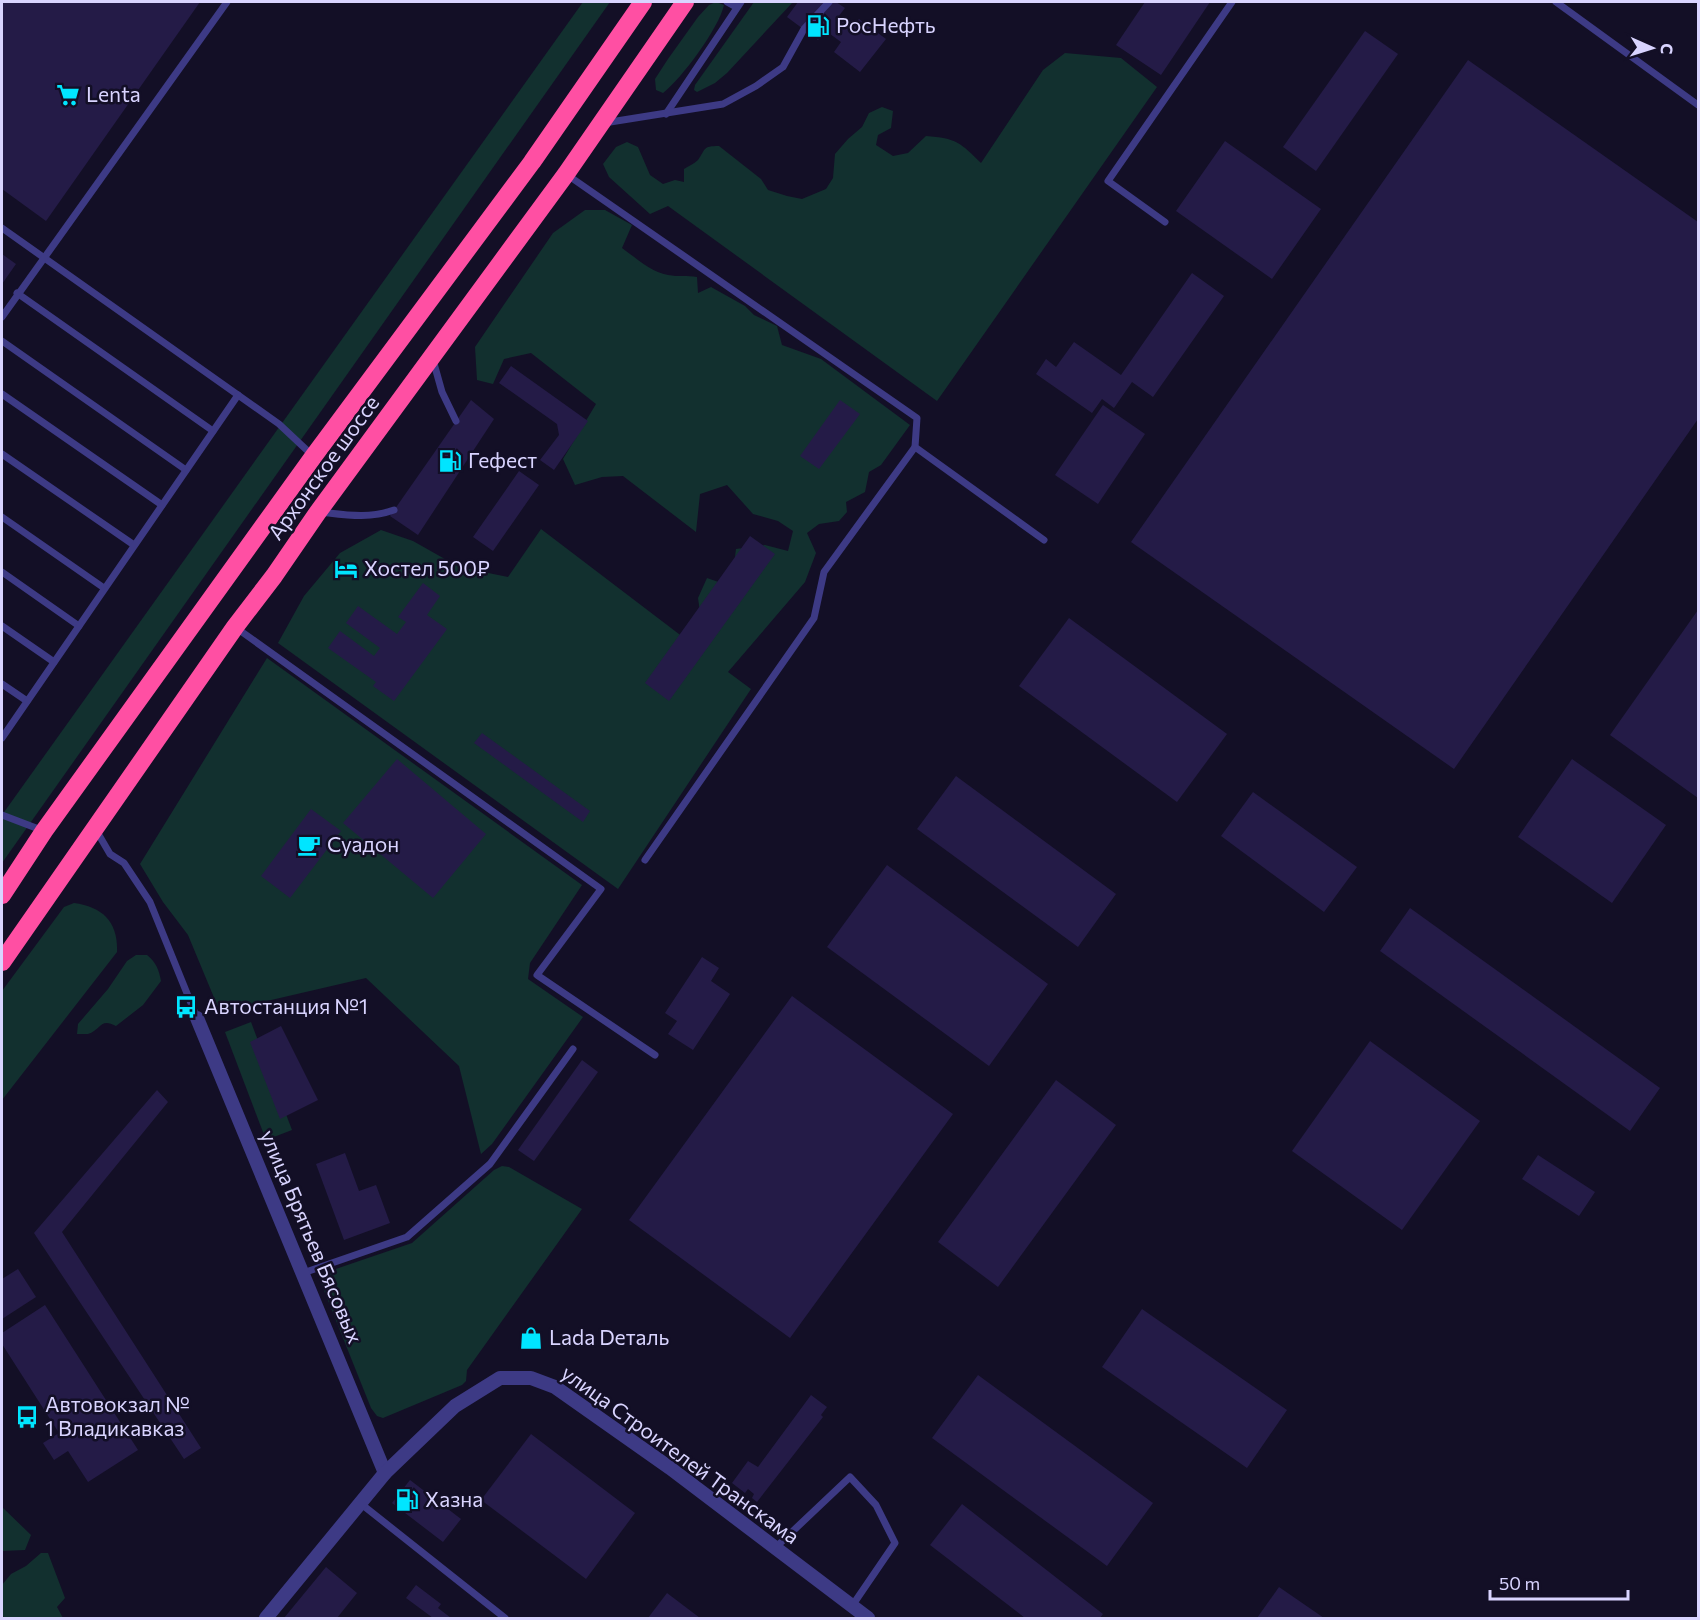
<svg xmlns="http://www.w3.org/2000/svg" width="1700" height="1620" viewBox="0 0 1700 1620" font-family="Commissioner,sans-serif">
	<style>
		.green { fill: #12302f }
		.building { fill: #241b47 }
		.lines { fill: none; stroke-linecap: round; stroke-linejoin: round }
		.lane { stroke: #3d3a85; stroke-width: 7 }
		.street { stroke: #3d3a85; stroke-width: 14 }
		.highway { stroke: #ff4fa3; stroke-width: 18 }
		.labels { text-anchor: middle; stroke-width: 5; stroke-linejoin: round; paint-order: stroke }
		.poi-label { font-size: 21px; fill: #d9d4ff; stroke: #130f26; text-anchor: start }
		.street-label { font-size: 21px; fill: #d9d4ff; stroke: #130f26 }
	</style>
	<rect width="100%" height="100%" fill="#130f26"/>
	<!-- green -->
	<g class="green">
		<path d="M 583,2 L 610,2 L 2,863 L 2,815 Z"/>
		<path d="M 716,2 L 724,5 C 719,28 682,78 663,93 L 656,90 L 655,79 L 668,59 L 698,17 L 709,5 Z"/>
		<path d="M 754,2 L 793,2 L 727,73 L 715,83 L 697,92 L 694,90 L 695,85 Z"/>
		<path d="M 1065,53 L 1121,58 L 1157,87 L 937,401 L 668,206 L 650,214 L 609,177 L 603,164 L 616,147 L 627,142 L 638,147 L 650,175 L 663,184 L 675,180 L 684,182 L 684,169 C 688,166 694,164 698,160 C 706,149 702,146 719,146 L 761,179 L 768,190 L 787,196 L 802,199 L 826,189 L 833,178 L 835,154 L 848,139 L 862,127 L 869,113 L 882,107 L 893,111 L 891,128 L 878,135 L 876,145 L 893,156 L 908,153 L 926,136 C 956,138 961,143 981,163 L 1043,70 Z"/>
		<path d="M 585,210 L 605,210 L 632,225 L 622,248 C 636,258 651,272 668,275 C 678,277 687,275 697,277 L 698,293 L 711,287 L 745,306 L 754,315 L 777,326 L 782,345 L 821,359 L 910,425 L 881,465 L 869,472 L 865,492 L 846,502 L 847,512 L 839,521 L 819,524 L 807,533 L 816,553 L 805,582 L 728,672 L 751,689 L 618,889 L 278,643 L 304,596 L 340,553 L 381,530 L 413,541 L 459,567 L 508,577 L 541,529 L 696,647 L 702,626 L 698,598 L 707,578 L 727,585 L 732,580 L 736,549 L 765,545 L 788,551 L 793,531 L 778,521 L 753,514 L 727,485 L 700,494 L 696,532 L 623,476 L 602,477 L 575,485 L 563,459 L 596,404 L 531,353 L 504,359 L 493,384 L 477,380 L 475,347 L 553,233 Z"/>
		<path d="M 267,658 L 582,885 L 530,963 L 528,979 L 583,1017 L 492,1144 L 481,1154 L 459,1066 L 366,978 L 220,1012 L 188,935 L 163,902 L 140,864 Z"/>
		<path d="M 74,903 C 103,907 118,922 117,952 L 2,1100 L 2,991 L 64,907 Z"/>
		<path d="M 136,955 L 147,955 C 156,962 159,970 161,981 L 143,1005 L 116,1026 C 100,1017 101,1030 88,1034 C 87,1034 78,1034 77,1034 L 78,1024 L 108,989 L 127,961 Z"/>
		<path d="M 251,1022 L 292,1130 L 266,1140 L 225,1032 Z"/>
		<path d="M 502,1166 L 509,1167 L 582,1209 L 467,1370 L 466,1381 L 462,1385 L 383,1418 L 377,1416 L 371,1408 L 319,1278 L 321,1274 L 412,1243 L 494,1170 Z"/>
		<path d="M 2,1507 L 31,1535 L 25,1550 L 2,1551 Z"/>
		<path d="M 41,1553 L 48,1553 L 65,1598 L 57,1607 L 63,1618 L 4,1618 L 2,1613 L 2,1585 L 11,1574 L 26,1566 Z"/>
	</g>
	<!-- building -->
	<g class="building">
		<path d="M 2,2 L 200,2 L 46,221 L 2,189 Z"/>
		<path d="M 798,2 L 836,2 L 845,8 L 838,17 L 851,28 L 859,19 L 886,39 L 860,72 L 834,52 L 841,42 L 826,31 L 818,40 L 787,17 Z"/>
		<path d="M 1145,2 L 1210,2 L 1161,75 L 1116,45 Z"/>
		<path d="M 1365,31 L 1398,54 L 1316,171 L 1283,147 Z"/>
		<path d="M 1468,60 L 1698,222 L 1698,419 L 1454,769 L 1131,542 Z"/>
		<path d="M 1225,141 L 1321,209 L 1272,279 L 1176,211 Z"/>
		<path d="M 2,254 L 16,264 L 2,284 Z"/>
		<path d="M 1192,273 L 1224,296 L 1153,397 L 1132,382 L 1114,408 L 1102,399 L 1092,413 L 1036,374 L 1046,359 L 1056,367 L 1074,342 L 1121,375 Z"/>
		<path d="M 511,366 L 588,421 L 554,470 L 540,460 L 559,435 L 557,424 L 499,383 Z"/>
		<path d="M 471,400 L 494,419 L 418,535 L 390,516 Z"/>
		<path d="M 840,400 L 860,414 L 819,469 L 800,456 Z"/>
		<path d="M 1103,405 L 1145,434 L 1098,504 L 1055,475 Z"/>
		<path d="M 519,471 L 539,485 L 493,551 L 473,537 Z"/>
		<path d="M 750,536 L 775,554 L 669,701 L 645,683 Z"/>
		<path d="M 423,583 L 440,596 L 427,615 L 447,629 L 394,701 L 373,686 L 376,682 L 328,648 L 340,631 L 374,656 L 380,648 L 346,623 L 358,606 L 397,634 L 406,622 L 398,617 Z"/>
		<path d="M 1698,610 L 1698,798 L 1610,735 Z"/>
		<path d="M 1069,618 L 1227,734 L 1177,802 L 1019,686 Z"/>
		<path d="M 482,733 L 590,811 L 583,822 L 474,743 Z"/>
		<path d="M 397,759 L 486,834 L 433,898 L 343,823 Z"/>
		<path d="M 1572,759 L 1666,825 L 1612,903 L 1518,837 Z"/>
		<path d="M 956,776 L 1116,894 L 1078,947 L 917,829 Z"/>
		<path d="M 1253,792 L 1357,867 L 1324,912 L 1221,836 Z"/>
		<path d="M 311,809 L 341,831 L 290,898 L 261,876 Z"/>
		<path d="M 887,865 L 1048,984 L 989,1066 L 827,947 Z"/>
		<path d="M 1410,908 L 1660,1088 L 1630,1131 L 1380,951 Z"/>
		<path d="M 702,957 L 719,968 L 711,981 L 730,994 L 693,1050 L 668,1034 L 677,1021 L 665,1013 Z"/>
		<path d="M 792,996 L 953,1114 L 790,1338 L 629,1220 Z"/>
		<path d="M 281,1026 L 318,1100 L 280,1119 L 250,1042 Z"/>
		<path d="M 1370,1041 L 1480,1121 L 1402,1230 L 1292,1151 Z"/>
		<path d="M 582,1060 L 598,1072 L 534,1161 L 518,1150 Z"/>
		<path d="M 1056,1080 L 1116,1125 L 998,1287 L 938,1242 Z"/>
		<path d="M 157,1090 L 168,1102 L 62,1232 L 201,1448 L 184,1459 L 34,1233 Z"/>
		<path d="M 345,1153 L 359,1191 L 376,1185 L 390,1223 L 344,1240 L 316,1164 Z"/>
		<path d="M 1538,1155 L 1595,1192 L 1579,1216 L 1522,1179 Z"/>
		<path d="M 18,1269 L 36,1297 L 2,1319 L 2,1279 Z"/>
		<path d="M 45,1305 L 138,1450 L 88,1482 L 68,1451 L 54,1460 L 43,1443 L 59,1433 L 2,1344 L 2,1333 Z"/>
		<path d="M 1142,1309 L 1287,1410 L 1247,1468 L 1102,1367 Z"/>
		<path d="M 978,1375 L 1153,1503 L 1107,1566 L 932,1438 Z"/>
		<path d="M 811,1395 L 827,1407 L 821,1415 L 823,1417 L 757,1502 L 752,1498 L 754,1494 L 748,1489 L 745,1493 L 732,1483 L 748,1461 L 758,1467 Z"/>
		<path d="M 531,1434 L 635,1513 L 586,1579 L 481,1500 Z"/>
		<path d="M 410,1480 L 461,1519 L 443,1542 L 392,1503 Z"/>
		<path d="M 962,1504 L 1103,1614 L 1100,1618 L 1025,1618 L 930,1545 Z"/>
		<path d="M 326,1567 L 357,1593 L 337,1618 L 284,1618 Z"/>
		<path d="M 416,1585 L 441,1604 L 438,1608 L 451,1618 L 433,1618 L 406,1598 Z"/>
		<path d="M 1279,1587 L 1324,1618 L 1257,1618 Z"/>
		<path d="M 667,1593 L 700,1618 L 648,1618 Z"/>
	</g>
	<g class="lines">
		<!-- lane -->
		<g class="lane">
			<path d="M 727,2 L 736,7"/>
			<path d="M 1556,2 L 1698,105"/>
			<path d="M 666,114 L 741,2"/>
			<path d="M 604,123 L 723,104 L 756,86 L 783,67 L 804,29 L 829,2"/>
			<path d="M 566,174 L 917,418 L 915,447 L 1044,540"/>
			<path d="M 1165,222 L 1108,181 L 1232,2"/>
			<path d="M 2,228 L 279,424 L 312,455"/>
			<path d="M 17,293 L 213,431"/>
			<path d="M 2,317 L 227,2"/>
			<path d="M 2,341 L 186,470"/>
			<path d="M 433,360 L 442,392 L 456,421"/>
			<path d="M 2,394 L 162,505"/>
			<path d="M 2,454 L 134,545"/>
			<path d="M 320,512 C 347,515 369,519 394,510"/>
			<path d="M 2,517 L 104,588"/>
			<path d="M 2,572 L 79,626"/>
			<path d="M 2,626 L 54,662"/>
			<path d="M 235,627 L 601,889 L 537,975 L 655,1055"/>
			<path d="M 2,684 L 27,701"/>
			<path d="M 2,738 L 238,395"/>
			<path d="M 2,815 L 44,831"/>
			<path d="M 96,830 L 110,854 L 124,863 L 150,902 L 197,1018"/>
			<path d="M 645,860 L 814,618 L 824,572 L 915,447"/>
			<path d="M 303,1273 L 407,1237 L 490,1164 L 573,1049"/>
			<path d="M 360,1503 L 505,1618"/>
			<path d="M 775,1548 L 850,1477 L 876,1505 L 895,1543 L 852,1606"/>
		</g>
		<!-- street -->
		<g class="street">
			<path d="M 197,1018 L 385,1473"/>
			<path d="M 266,1618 L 385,1473 L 455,1406 L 500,1378 L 531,1378 L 555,1387 L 670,1468 L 868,1618"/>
		</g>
		<!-- highway -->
		<g class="highway">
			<path d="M 2,895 L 44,831 L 313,457 L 532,162 L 643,2"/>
			<path d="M 2,962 L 235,627 L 274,576 L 318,512 L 566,174 L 685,2"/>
		</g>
	</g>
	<!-- icons -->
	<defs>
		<g id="fuel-bare" transform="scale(1.8)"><path d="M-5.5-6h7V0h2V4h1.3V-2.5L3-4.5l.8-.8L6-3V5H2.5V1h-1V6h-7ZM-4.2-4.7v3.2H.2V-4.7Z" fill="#00e5ff" stroke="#130f26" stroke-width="2.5" paint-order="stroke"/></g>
		<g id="supermarket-bare" transform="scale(1.8)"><path d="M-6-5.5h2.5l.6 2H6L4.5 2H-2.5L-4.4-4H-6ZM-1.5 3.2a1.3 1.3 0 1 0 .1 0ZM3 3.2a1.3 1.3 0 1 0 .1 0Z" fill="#00e5ff" stroke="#130f26" stroke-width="2.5" paint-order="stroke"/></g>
		<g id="hotel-bare" transform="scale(1.8)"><path d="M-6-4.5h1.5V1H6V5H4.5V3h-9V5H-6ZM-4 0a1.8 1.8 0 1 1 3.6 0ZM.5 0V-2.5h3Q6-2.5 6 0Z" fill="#00e5ff" stroke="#130f26" stroke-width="2.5" paint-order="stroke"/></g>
		<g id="cafe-bare" transform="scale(1.8)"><path d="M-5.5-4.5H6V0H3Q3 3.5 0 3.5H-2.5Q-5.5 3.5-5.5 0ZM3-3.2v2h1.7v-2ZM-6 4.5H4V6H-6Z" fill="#00e5ff" stroke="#130f26" stroke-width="2.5" paint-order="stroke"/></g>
		<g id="bus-bare" transform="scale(1.8)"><path d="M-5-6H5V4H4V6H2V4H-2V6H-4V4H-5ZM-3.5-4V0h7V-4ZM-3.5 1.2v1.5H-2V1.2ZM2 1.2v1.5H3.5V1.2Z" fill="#00e5ff" stroke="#130f26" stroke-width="2.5" paint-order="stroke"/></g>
		<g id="shop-bare" transform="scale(1.8)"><path d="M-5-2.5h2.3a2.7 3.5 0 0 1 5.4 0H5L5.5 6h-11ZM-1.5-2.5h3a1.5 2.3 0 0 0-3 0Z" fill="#00e5ff" stroke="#130f26" stroke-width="2.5" paint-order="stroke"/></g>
	</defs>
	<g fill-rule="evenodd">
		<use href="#fuel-bare" x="818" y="26"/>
		<use href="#supermarket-bare" x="68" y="95"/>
		<use href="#fuel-bare" x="450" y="461"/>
		<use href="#hotel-bare" x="346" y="569"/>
		<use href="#cafe-bare" x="309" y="845"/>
		<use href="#bus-bare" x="186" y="1007"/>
		<use href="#shop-bare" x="531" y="1338"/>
		<use href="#bus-bare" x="27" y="1417"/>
		<use href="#fuel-bare" x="407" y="1500"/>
	</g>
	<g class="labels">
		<!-- poi labels -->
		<g class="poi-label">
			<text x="836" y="33">РосНефть</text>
			<text x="86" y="102">Lenta</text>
			<text x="468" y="468">Гефест</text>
			<text x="364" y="576">Хостел 500₽</text>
			<text x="327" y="852">Суадон</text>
			<text x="204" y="1014">Автостанция №1</text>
			<text x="549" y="1345">Lada Dеталь</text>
			<text x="45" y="1412">Автовокзал №<tspan x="45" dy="24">1 Владикавказ</tspan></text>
			<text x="425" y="1507">Хазна</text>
		</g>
		<!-- street labels -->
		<g class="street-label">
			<text transform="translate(324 468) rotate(-54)" y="7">Архонское шоссе</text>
			<text transform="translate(311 1237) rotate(67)" y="7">улица Брятьев Бясовых</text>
			<text transform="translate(680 1455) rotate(36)" y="7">улица Строителей Транскама</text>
		</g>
	</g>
	<!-- border -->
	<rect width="1700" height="1620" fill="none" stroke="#d9d4ff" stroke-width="6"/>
	<!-- north arrow -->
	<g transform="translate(1652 48) rotate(93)" stroke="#130f26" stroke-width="4.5" paint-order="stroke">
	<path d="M0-4.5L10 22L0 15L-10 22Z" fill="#d9d4ff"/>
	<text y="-9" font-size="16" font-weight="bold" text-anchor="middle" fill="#d9d4ff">С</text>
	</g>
	<!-- scale -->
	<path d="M1490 1590v9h138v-9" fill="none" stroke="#d9d4ff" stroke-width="3"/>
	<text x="1499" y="1590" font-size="18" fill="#d9d4ff" stroke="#130f26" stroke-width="4.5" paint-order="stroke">50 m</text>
</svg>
